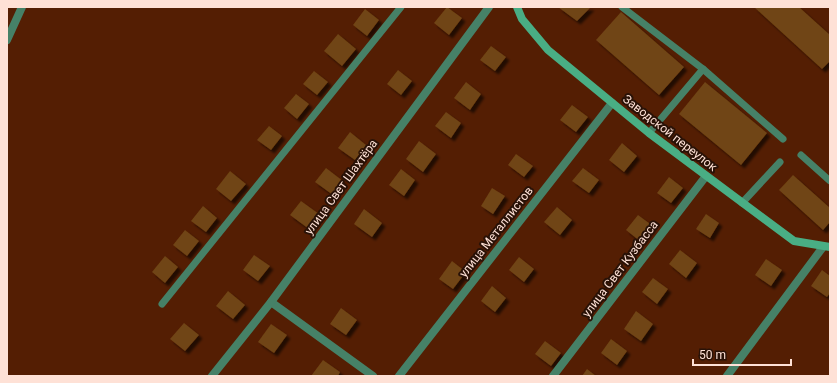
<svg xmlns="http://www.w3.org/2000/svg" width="837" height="383" viewBox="0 0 837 383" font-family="Roboto,sans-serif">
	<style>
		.building { fill: #704414; filter: url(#shadow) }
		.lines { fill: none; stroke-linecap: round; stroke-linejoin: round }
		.service { stroke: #468167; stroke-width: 7 }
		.minor { stroke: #468167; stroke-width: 8 }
		.secondary { stroke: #49ae84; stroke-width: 8 }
		.labels { text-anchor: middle; stroke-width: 4; stroke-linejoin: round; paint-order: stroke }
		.street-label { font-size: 12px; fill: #fee1d6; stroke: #291207 }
	</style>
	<defs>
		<filter id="shadow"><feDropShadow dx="3.5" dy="3.5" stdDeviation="1" flood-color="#0009"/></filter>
	</defs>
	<rect width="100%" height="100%" fill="#541e03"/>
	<!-- building -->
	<g class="building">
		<path d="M 447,7 L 462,18 L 449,35 L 434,23 Z"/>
		<path d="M 558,7 L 591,7 L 577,21 Z"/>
		<path d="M 754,7 L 799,7 L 830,35 L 830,61 L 822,69 Z"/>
		<path d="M 365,9 L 379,20 L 367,36 L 353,25 Z"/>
		<path d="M 621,12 L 684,67 L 659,95 L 596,40 Z"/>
		<path d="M 338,34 L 356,49 L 342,66 L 324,51 Z"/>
		<path d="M 491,46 L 506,57 L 495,71 L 480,60 Z"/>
		<path d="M 398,70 L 412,81 L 401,95 L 387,84 Z"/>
		<path d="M 314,71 L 328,82 L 317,95 L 303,84 Z"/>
		<path d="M 466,82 L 481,94 L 470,110 L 454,98 Z"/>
		<path d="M 705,82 L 767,133 L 741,165 L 679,114 Z"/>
		<path d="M 296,94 L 309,104 L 297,119 L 284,108 Z"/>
		<path d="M 572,105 L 588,117 L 576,132 L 560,120 Z"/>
		<path d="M 446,112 L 461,123 L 451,138 L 435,126 Z"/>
		<path d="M 269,126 L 282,136 L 271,150 L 257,140 Z"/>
		<path d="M 350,132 L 366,145 L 355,160 L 338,148 Z"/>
		<path d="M 419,141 L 436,154 L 423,172 L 406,159 Z"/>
		<path d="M 622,143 L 637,156 L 624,172 L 609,160 Z"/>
		<path d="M 516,154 L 533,166 L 524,177 L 508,165 Z"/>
		<path d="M 326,168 L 343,181 L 333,195 L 315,182 Z"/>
		<path d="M 583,168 L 599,180 L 589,193 L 572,181 Z"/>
		<path d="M 401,169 L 415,180 L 404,196 L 389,185 Z"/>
		<path d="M 230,171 L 246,184 L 231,201 L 216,189 Z"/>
		<path d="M 793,175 L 830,208 L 830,222 L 823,230 L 779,190 Z"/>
		<path d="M 669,177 L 683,188 L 671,203 L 657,193 Z"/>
		<path d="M 492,188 L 505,196 L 493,214 L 481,206 Z"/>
		<path d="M 301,201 L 319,214 L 309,229 L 290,215 Z"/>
		<path d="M 203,206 L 217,218 L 206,232 L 191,221 Z"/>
		<path d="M 557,207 L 572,220 L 560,235 L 544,222 Z"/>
		<path d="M 364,209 L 382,223 L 372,237 L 354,224 Z"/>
		<path d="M 706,214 L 719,223 L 710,238 L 696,229 Z"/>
		<path d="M 638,215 L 653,226 L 641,242 L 626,230 Z"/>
		<path d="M 185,230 L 199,241 L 187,256 L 173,245 Z"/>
		<path d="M 680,250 L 697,263 L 686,278 L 669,264 Z"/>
		<path d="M 254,255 L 270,266 L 258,281 L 243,270 Z"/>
		<path d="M 165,256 L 178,267 L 165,283 L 152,272 Z"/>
		<path d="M 519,257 L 534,269 L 524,282 L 509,270 Z"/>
		<path d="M 766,259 L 782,270 L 771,286 L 755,275 Z"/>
		<path d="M 452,261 L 466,272 L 453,289 L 439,279 Z"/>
		<path d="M 822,270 L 830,276 L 830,293 L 827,297 L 811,286 Z"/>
		<path d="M 653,278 L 668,289 L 657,304 L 642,292 Z"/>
		<path d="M 492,286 L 506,298 L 495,312 L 481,301 Z"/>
		<path d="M 228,291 L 245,305 L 233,319 L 216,306 Z"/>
		<path d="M 341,308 L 357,320 L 346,335 L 330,324 Z"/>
		<path d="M 636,311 L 653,324 L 641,341 L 624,329 Z"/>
		<path d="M 184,323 L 199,335 L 185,351 L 170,339 Z"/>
		<path d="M 271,324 L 287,335 L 274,353 L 258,342 Z"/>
		<path d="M 611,339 L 627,351 L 617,365 L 601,353 Z"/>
		<path d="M 545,341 L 561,353 L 551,366 L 535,354 Z"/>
		<path d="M 323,360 L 340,372 L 338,376 L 311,376 Z"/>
		<path d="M 587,369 L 596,376 L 582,376 Z"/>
	</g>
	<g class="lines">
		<!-- service -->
		<g class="service">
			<path d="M 622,7 L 703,69 L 783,139"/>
			<path d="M 649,133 L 703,69"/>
			<path d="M 801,155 L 830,181"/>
			<path d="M 742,203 L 780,162"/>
			<path d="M 162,304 L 401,7"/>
		</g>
		<!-- minor -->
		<g class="minor">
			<path d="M 7,40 L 22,7"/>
			<path d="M 271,302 L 373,376"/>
			<path d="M 212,376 L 271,302 L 489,7"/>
			<path d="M 399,376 L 612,103"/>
			<path d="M 553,376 L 706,176"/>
			<path d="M 727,376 L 823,247"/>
		</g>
		<!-- secondary -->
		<path class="secondary" d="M 517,7 L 522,19 L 548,50 L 649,133 L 794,241 L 830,247"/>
	</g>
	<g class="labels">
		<!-- street labels -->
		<g class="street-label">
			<text transform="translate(670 133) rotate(38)" y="4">Заводской переулок</text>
			<text transform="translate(341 187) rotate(-54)" y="4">улица Свет Шахтёра</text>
			<text transform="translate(496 232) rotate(-52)" y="4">улица Металлистов</text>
			<text transform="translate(620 269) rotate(-53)" y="4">улица Свет Кузбасса</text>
		</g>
	</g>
	<!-- border -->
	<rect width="837" height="383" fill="none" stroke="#fee1d6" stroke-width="16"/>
	<!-- scale -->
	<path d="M693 359v6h98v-6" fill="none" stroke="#fee1d6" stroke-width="2"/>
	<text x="699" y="359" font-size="12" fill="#fee1d6" stroke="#291207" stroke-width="3" paint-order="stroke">50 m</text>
</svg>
